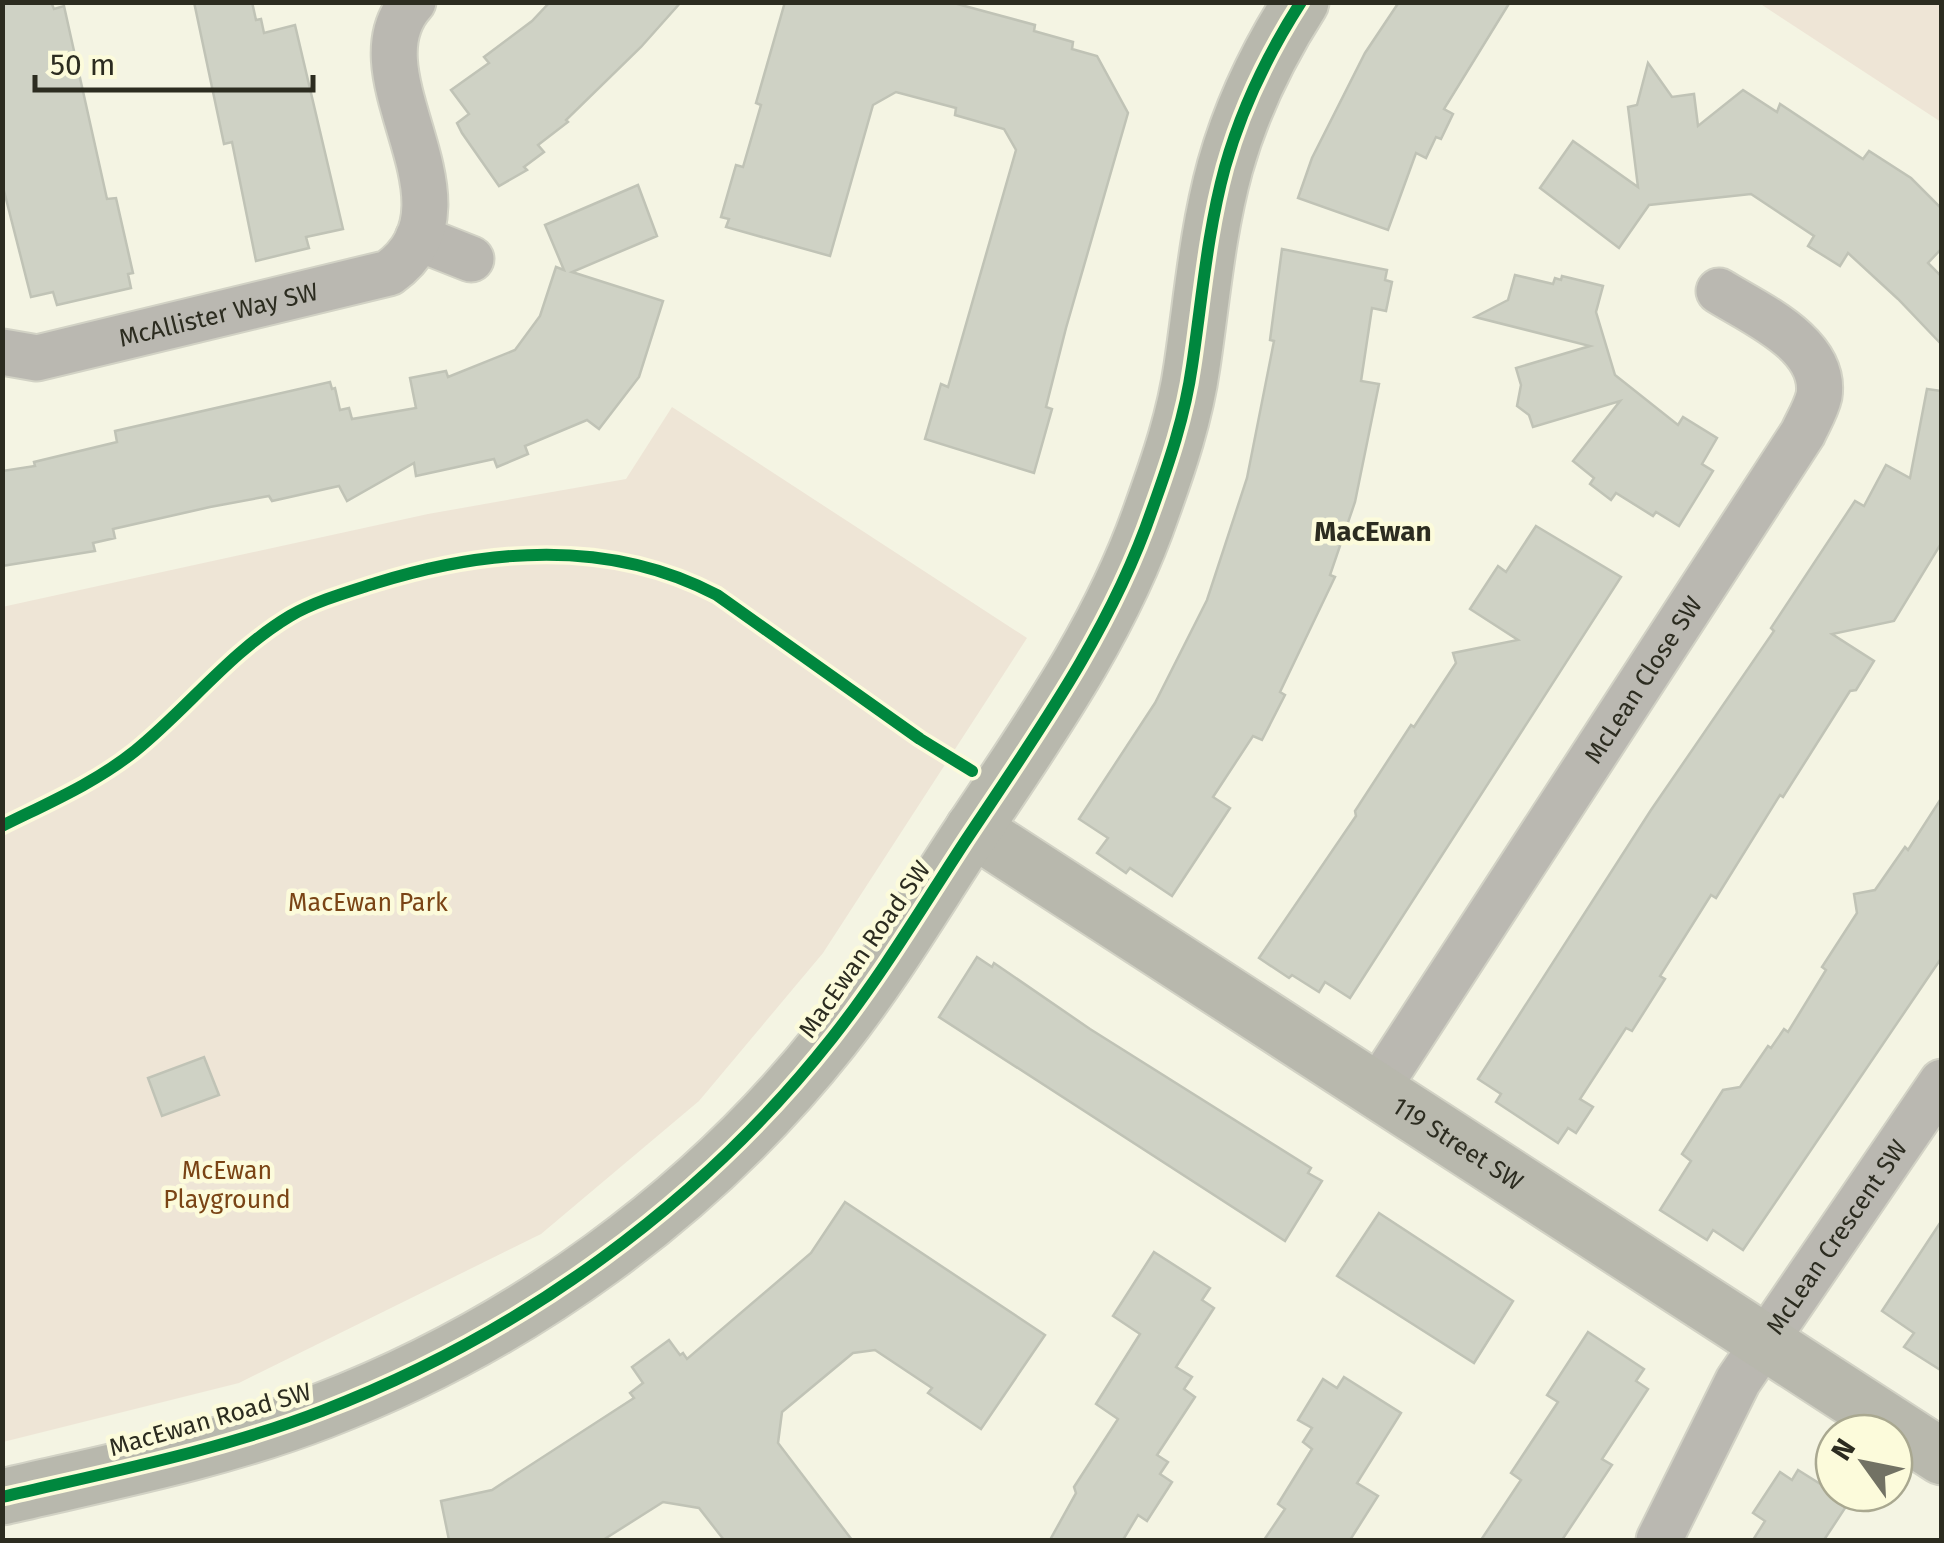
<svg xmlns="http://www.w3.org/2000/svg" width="1944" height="1543" viewBox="0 0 1944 1543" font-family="'Fira Sans',sans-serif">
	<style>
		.green { fill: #eee5d6 }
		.building { fill: #cfd2c5; stroke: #c0c3b6; stroke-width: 2.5 }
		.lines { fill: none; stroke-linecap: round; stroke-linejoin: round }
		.street-casing { stroke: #d2d2c5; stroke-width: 49 }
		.secondary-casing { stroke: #d2d2c5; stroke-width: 59 }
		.street { stroke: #bab8b1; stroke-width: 45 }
		.secondary { stroke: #b8b8ad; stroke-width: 55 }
		.cycleway-casing { stroke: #fcfbdb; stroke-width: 19 }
		.cycleway { stroke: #00873e; stroke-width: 12 }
		.labels { text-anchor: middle; stroke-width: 9; stroke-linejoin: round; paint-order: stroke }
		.street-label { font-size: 25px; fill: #2c2c20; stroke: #fcfbdb }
		.park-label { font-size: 25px; fill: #7a4415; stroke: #fcfbdb }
		.neighbourhood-label { font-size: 28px; font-weight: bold; fill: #2c2c20; stroke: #fcfbdb }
	</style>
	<rect width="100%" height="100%" fill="#f4f4e3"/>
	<!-- green -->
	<g class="green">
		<path d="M 1759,3 L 1941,3 L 1941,122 Z"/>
		<path d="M 672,407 L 1027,638 L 823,953 L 699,1101 L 541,1234 L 239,1383 L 3,1442 L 2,607 L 428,514 L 626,479 Z"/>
	</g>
	<!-- building -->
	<g class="building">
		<path d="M 2,2 L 51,2 L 54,9 L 64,6 L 107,199 L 116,198 L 133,273 L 128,274 L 131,288 L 57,305 L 53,292 L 31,297 L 2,183 Z"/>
		<path d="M 194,2 L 252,2 L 256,20 L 261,19 L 264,33 L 295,25 L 343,229 L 306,237 L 309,248 L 256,261 L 232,142 L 224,144 Z"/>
		<path d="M 550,2 L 681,2 L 641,47 L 566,120 L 568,122 L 538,145 L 544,152 L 524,167 L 527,170 L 499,186 L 462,133 L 457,123 L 469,114 L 451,90 L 489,63 L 484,57 L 532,21 Z"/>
		<path d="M 785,2 L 950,2 L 1035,25 L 1034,31 L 1073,42 L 1072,49 L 1097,56 L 1128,113 L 1066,328 L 1046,407 L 1052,409 L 1034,473 L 925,439 L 941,384 L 948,387 L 1016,150 L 1004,129 L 955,115 L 956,108 L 896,92 L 873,105 L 830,256 L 726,227 L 729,219 L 721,217 L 736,165 L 743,167 L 761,105 L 756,103 Z"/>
		<path d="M 1399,2 L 1510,2 L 1444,109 L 1453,114 L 1441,139 L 1436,137 L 1426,158 L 1416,153 L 1388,230 L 1298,198 L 1312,158 L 1365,53 Z"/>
		<path d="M 1648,63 L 1672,97 L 1694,94 L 1698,126 L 1743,90 L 1777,112 L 1780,104 L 1863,159 L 1869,151 L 1911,178 L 1942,209 L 1942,248 L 1928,263 L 1942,277 L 1942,345 L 1898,299 L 1848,253 L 1840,266 L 1808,246 L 1814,236 L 1751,194 L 1649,205 L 1619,248 L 1540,188 L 1573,141 L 1638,187 L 1628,107 L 1637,105 Z"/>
		<path d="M 638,185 L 657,236 L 572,272 L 663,301 L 639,377 L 599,429 L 587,420 L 525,446 L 528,454 L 497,467 L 494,459 L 416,476 L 414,463 L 347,501 L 339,486 L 272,501 L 269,496 L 210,507 L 113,529 L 115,538 L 93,543 L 95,551 L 2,566 L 2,471 L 35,466 L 34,462 L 117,442 L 115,431 L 330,382 L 332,389 L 335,388 L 340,410 L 349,408 L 352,419 L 416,408 L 410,378 L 446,371 L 448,377 L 515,350 L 540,316 L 556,267 L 564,270 L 545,225 Z"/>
		<path d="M 1282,249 L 1387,270 L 1385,280 L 1392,282 L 1386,311 L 1372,308 L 1361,381 L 1379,384 L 1355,502 L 1330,575 L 1335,577 L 1280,692 L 1285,695 L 1262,740 L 1253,736 L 1213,797 L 1230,808 L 1172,896 L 1130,868 L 1126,873 L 1097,853 L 1108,838 L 1079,819 L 1155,703 L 1207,600 L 1247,478 L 1274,341 L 1270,340 Z"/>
		<path d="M 1515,275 L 1553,284 L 1555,278 L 1561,280 L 1562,276 L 1603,286 L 1596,312 L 1615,375 L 1678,425 L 1683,417 L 1717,438 L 1702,464 L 1713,471 L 1679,526 L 1656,512 L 1653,516 L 1616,493 L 1611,500 L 1590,484 L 1594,478 L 1573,461 L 1620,401 L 1533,427 L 1529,415 L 1517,406 L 1521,385 L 1516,368 L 1590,346 L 1475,317 L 1508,300 Z"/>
		<path d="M 1927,389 L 1942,391 L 1942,542 L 1894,621 L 1832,634 L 1874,661 L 1856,690 L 1850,691 L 1783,797 L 1780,795 L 1716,898 L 1711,895 L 1660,976 L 1665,979 L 1632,1031 L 1626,1028 L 1580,1099 L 1593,1107 L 1576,1133 L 1568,1128 L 1558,1143 L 1496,1102 L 1501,1094 L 1478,1079 L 1651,810 L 1774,631 L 1771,628 L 1855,501 L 1864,506 L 1886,465 L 1910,478 Z"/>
		<path d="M 1536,526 L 1621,577 L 1350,998 L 1325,982 L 1319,992 L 1292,975 L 1289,978 L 1259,958 L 1356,816 L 1355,811 L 1411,725 L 1414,727 L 1456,663 L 1453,653 L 1518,640 L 1470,609 L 1498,566 L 1506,572 Z"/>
		<path d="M 1942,797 L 1942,957 L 1743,1250 L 1713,1230 L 1707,1240 L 1660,1210 L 1691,1161 L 1682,1154 L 1723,1090 L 1740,1087 L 1768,1046 L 1771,1048 L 1784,1029 L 1788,1032 L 1826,970 L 1822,967 L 1857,913 L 1854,894 L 1875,890 L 1905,847 L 1908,850 Z"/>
		<path d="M 977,957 L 992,967 L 994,963 L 1090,1029 L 1311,1168 L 1308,1173 L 1322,1181 L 1285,1241 L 939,1017 Z"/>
		<path d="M 204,1057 L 219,1095 L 162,1116 L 148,1078 Z"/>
		<path d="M 845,1202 L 1045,1335 L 981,1429 L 928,1393 L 932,1388 L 875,1350 L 853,1353 L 782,1412 L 778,1443 L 852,1540 L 724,1540 L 699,1508 L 663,1502 L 603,1540 L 449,1540 L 441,1501 L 492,1490 L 634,1398 L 630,1393 L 643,1383 L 632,1367 L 669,1340 L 680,1355 L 683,1353 L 687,1359 L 811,1253 Z"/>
		<path d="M 1379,1213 L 1513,1301 L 1474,1363 L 1337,1276 Z"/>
		<path d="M 1942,1220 L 1942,1371 L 1904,1347 L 1914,1333 L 1882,1311 Z"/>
		<path d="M 1154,1252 L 1210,1288 L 1202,1300 L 1214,1308 L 1176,1367 L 1192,1377 L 1184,1389 L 1195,1397 L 1157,1455 L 1168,1462 L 1160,1474 L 1172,1482 L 1147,1521 L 1138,1515 L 1123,1540 L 1050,1540 L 1076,1493 L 1074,1487 L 1118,1419 L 1096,1404 L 1140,1334 L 1113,1316 Z"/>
		<path d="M 1588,1332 L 1644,1369 L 1636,1381 L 1648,1389 L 1602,1459 L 1612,1465 L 1562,1540 L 1481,1540 L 1521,1480 L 1511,1473 L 1558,1402 L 1547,1395 Z"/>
		<path d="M 1344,1377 L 1401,1413 L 1357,1483 L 1378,1496 L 1350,1540 L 1264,1540 L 1285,1509 L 1278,1504 L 1312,1449 L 1303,1442 L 1312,1428 L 1298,1420 L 1323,1379 L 1337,1388 Z"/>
		<path d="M 1798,1470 L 1849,1502 L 1824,1540 L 1753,1540 L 1765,1521 L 1753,1513 L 1780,1472 L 1792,1480 Z"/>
	</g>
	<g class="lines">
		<!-- street casing -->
		<g class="street-casing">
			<g id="street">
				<path d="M 418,238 L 471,259"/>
				<path id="s1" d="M 2,352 L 37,358 L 389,273 C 487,203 346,74 413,2"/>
				<path id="s2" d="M 1377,1089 L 1803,433 C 1808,422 1816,409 1819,396 C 1827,344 1754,313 1719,291"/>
				<path id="s3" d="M 1659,1540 L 1738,1381 L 1942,1082"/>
			</g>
		</g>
		<!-- secondary casing -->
		<g class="secondary-casing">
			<g id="secondary">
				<path id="s4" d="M 973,829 L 1942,1457"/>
				<path d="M 2,1497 C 109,1472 219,1451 322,1411 C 520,1335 701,1204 832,1038 C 881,976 921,909 964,843 C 1035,736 1110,632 1152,510 C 1169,463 1185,416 1192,366 C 1202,299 1207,233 1225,167 C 1241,110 1269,52 1301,2"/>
			</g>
		</g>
		<!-- street -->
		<use href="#street" class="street"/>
		<!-- secondary -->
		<use href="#secondary" class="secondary"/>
		<!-- cycleway casing -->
		<g class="cycleway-casing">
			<g id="cycleway">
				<path d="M 2,826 C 48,803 95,783 135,751 C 188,708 230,652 290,616 C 316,601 348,592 376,583 C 489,548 609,538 717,595 L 920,739 L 972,771"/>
				<path d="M 2,1497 C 109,1472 219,1451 322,1411 C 520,1335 701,1204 832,1038 C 881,976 921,909 964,843 C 1035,736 1110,632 1152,510 C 1169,463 1185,416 1192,366 C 1202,299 1207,233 1225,167 C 1241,110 1269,52 1301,2"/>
			</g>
		</g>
		<!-- cycleway -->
		<use href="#cycleway" class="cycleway"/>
	</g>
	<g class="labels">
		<!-- street labels -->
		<g class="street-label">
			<text dy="9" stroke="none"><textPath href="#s1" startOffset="222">McAllister Way SW</textPath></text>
			<text dy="9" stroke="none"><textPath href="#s2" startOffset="488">McLean Close SW</textPath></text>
			<text transform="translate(864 949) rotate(-55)" y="9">MacEwan Road SW</text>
			<text dy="9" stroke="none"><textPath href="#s4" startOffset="578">119 Street SW</textPath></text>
			<text dy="9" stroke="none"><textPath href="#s3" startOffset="352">McLean Crescent SW</textPath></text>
			<text transform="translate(210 1419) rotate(-16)" y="9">MacEwan Road SW</text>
		</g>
		<!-- park labels -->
		<g class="park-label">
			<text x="368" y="911">MacEwan Park</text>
			<text x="227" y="1179">McEwan<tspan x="227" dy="29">Playground</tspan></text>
		</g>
		<!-- neighbourhood labels -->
		<g class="neighbourhood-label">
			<text x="1373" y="541">MacEwan</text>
		</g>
	</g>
	<!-- border -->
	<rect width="1944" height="1543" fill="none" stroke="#2c2c20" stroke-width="10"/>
	<!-- north arrow -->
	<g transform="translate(1864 1463) rotate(303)"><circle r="48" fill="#fcfbdb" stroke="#a9a890" stroke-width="2.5"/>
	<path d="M0-8L18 38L0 25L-18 38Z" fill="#727264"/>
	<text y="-15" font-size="28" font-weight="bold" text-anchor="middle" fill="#2c2c20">N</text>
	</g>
	<!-- scale -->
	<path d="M35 75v15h278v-15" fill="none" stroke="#2c2c20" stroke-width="5"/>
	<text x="50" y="75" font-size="30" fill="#2c2c20" stroke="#fcfbdb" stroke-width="8" paint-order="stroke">50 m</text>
</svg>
